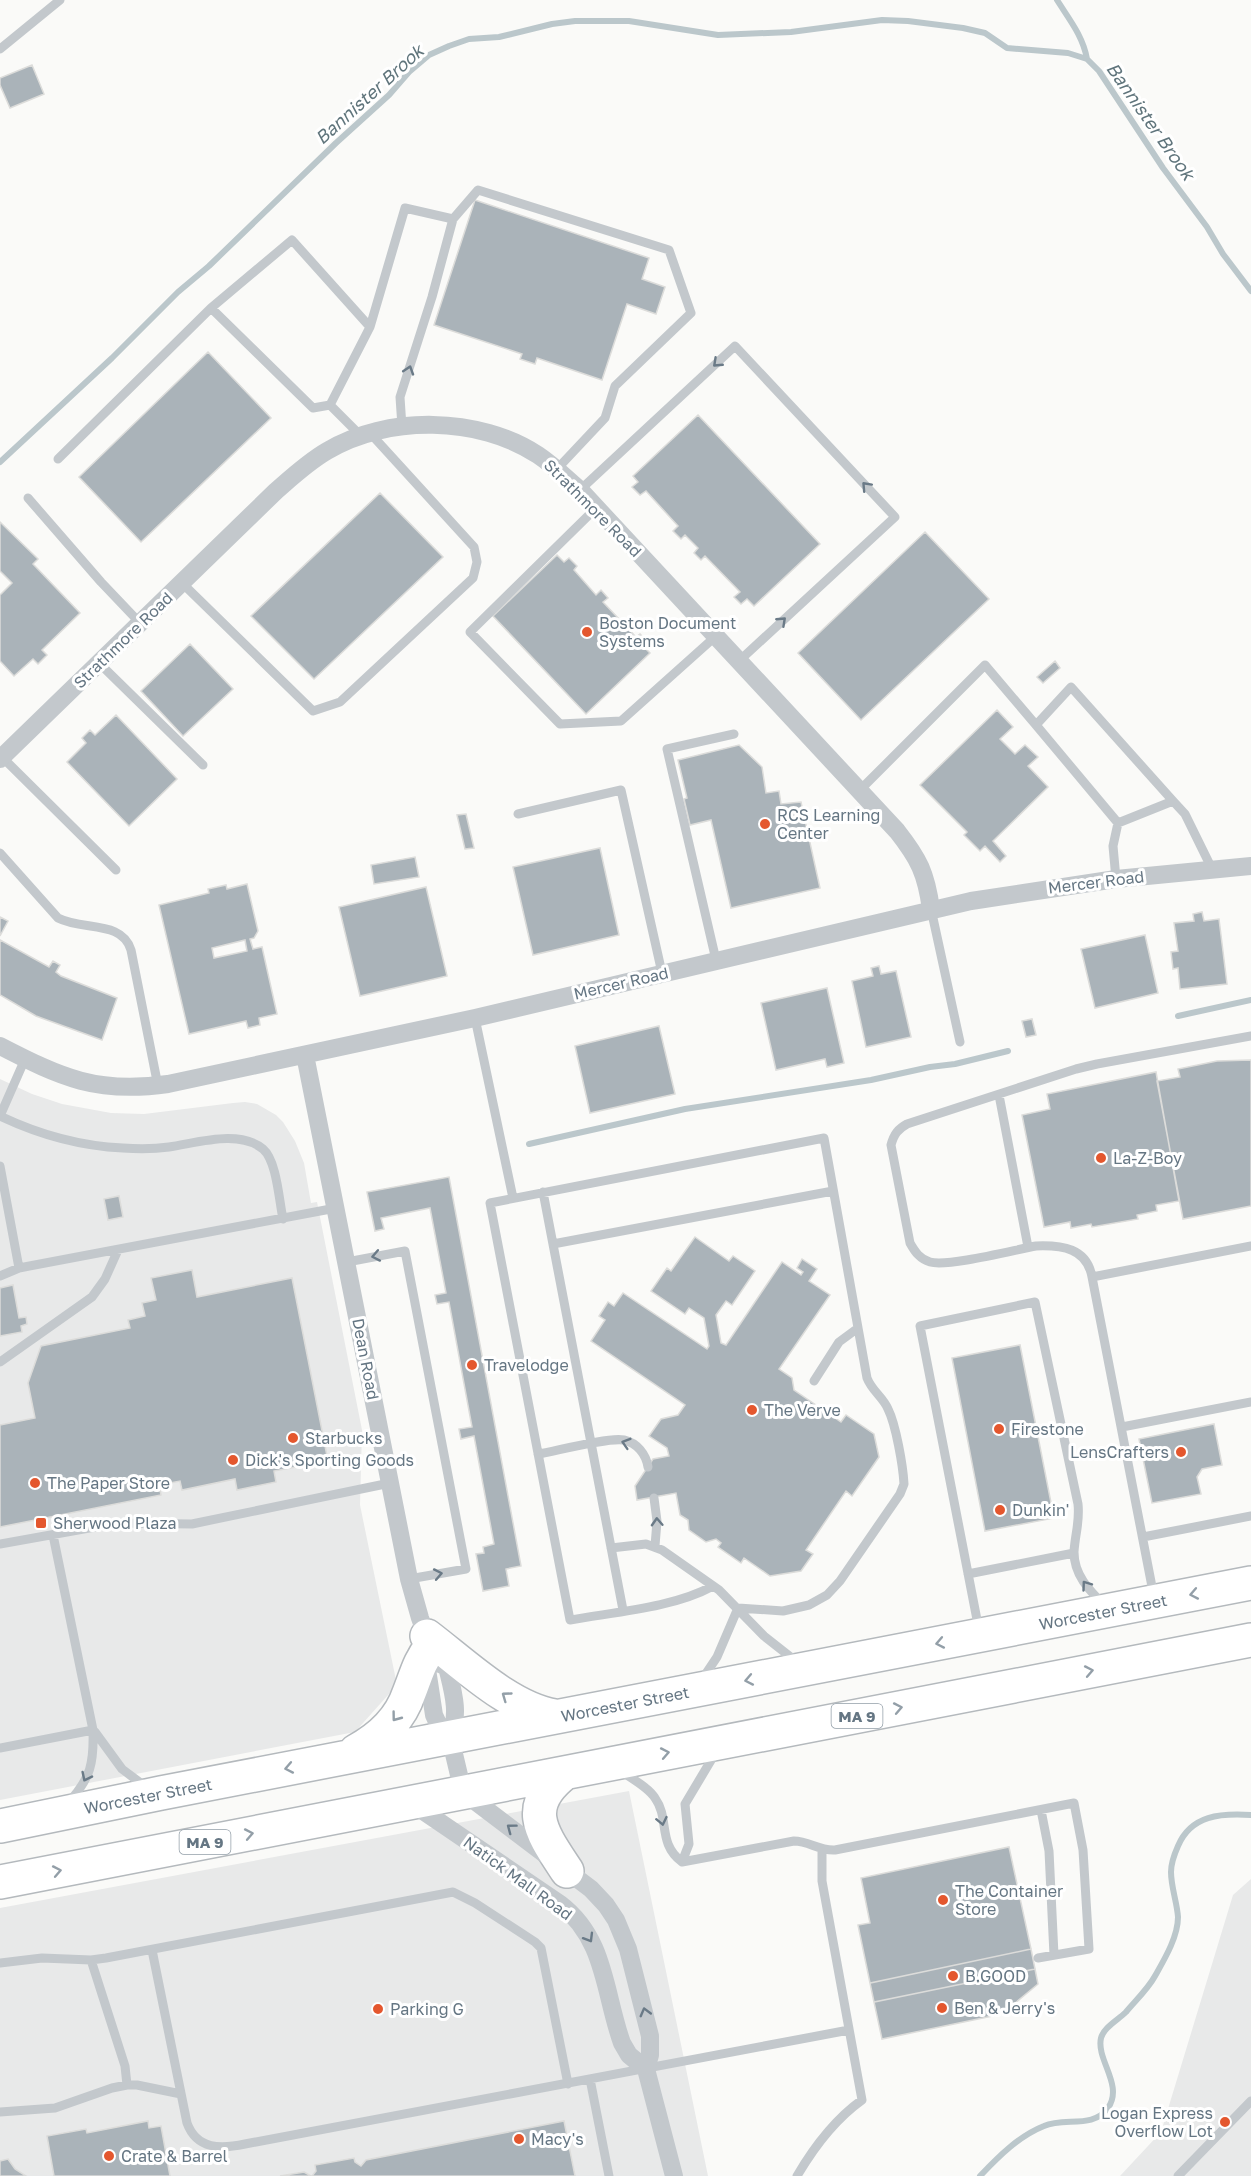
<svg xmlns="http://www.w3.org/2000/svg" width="1251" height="2176" font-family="'Golos Text',sans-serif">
<rect width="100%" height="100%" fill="#fafaf8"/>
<!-- built -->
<path fill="#e8e9e9" d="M0 1079 32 1094 62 1104 111 1113 144 1114 233 1103 245 1102 257 1104 276 1115 283 1122 295 1141 304 1163 311 1203 317 1202 362 1430 360 1505 397 1685 355 1732 0 1800Z
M629 1791 708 2176H0V1908Z
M1251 1879V2176H1120L1161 2132 1233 1895Z"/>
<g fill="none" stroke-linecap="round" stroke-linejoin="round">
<!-- stream -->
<path stroke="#bbc7cb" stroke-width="6" d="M1057 0C1069 19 1083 36 1087 59
M0 462 112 358 178 292 209 266 336 143 389 95 409 72 429 55 449 46 469 39 499 37 552 24 575 21H629L718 35 791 32 882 20 908 21 963 28 985 33 1007 48 1068 53 1087 59 1099 71 1163 168 1207 227 1223 254 1251 291
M1178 1016 1251 1000
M529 1144 685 1109 871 1080 930 1067 955 1064 1008 1051
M980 2176C999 2156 1019 2136 1044 2126 1065 2117 1093 2129 1108 2108 1124 2085 1096 2060 1101 2038 1104 2027 1118 2020 1126 2012 1135 2001 1148 1989 1155 1976 1164 1960 1178 1937 1178 1917 1177 1902 1171 1887 1171 1872 1171 1863 1174 1855 1178 1846 1191 1815 1221 1813 1251 1815"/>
</g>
<!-- building -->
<path fill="#aab3b9" stroke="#dcdcda" stroke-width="1.5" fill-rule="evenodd" d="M32 65 44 94 10 108 0 85V78Z
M475 200 649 258 642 279 665 287 656 314 627 304 602 380 537 358 535 364 520 359 522 354 434 325Z
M208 352 271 418 141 542 79 477Z
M698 415 820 544 754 606 747 599 741 604 734 597 740 592 705 556 701 560 694 553 698 548 685 535 681 539 673 531 678 526 646 491 640 495 632 487 638 482 633 476Z
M380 493 443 557 314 679 251 616Z
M0 522 38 559 33 564 80 613 42 650 47 655 38 664 33 659 14 676 0 661V595L12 583 0 571Z
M925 532 989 599 861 720 798 653Z
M557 555 564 562 569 558 577 566 574 570 596 595 601 590 608 598 603 602 636 637 640 634 648 642 643 646 650 653 586 714 493 616Z
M190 644 233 689 183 736 141 691Z
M1055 661 1060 668 1043 683 1037 677Z
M997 710 1013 727 1000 739 1015 754 1025 745 1038 757 1028 766 1048 787 993 841 1006 856 1000 862 985 846 980 851 964 835 967 832 920 785Z
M116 715 177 779 129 826 67 762 86 743 82 738 90 730 95 735Z
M739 745 762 767 766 793 779 791 781 804 801 802 820 888 731 908 711 820 690 825 684 799 687 798 678 760Z
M466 814 474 848 465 849 457 815Z
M600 848 619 935 533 955 513 867Z
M415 857 419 877 374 884 371 865Z
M247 884 258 931 254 938 250 939 253 949 262 947 277 1014 259 1018 260 1025 248 1028 246 1021 189 1034 159 905 209 893 208 889 226 885 227 889ZM245 940 247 951 214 958 212 948Z
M426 887 447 976 360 996 339 907Z
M1202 912 1204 921 1219 919 1227 984 1180 989 1178 968 1173 969 1171 952 1178 951 1174 923 1194 921 1193 914Z
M0 917 8 921 0 936Z
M1145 935 1158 993 1095 1008 1081 949Z
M0 940 49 967 53 961 60 965 56 972 61 976 117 998 102 1040 36 1016 0 995Z
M879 966 881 974 896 971 911 1037 866 1047 852 981 873 976 871 968Z
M827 988 844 1063 827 1067 825 1059 776 1070 761 1003Z
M1032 1019 1036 1035 1026 1037 1022 1021Z
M659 1026 675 1094 590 1113 575 1046Z
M1251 1060V1206L1183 1219 1157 1081 1180 1077 1178 1069 1217 1061Z
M1156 1072 1179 1201 1156 1205 1157 1211 1137 1215 1138 1219 1092 1227 1091 1224 1071 1228 1070 1222 1044 1227 1022 1115 1050 1109 1047 1094Z
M449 1177 521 1566 506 1569 509 1586 483 1591 476 1554 484 1553 483 1547 494 1544 474 1436 461 1439 459 1429 472 1427 449 1302 437 1304 435 1295 446 1293 430 1208 381 1218 384 1229 375 1231 367 1192Z
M119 1196 123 1217 108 1220 104 1199Z
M695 1237 729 1261 733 1256 755 1271 732 1305 726 1301 716 1315 721 1343 726 1345 782 1262 801 1275 803 1272 797 1268 802 1259 817 1269 809 1281 830 1295 779 1369 792 1378 794 1390 841 1422 846 1415 874 1434 879 1457 852 1496 846 1491 806 1550 813 1554 801 1571 770 1576 744 1558 741 1563 718 1547 721 1543 716 1539 706 1542 689 1530 688 1520 680 1515 676 1493 637 1500 635 1486 653 1459 669 1456 667 1448 649 1436 661 1419 678 1415 685 1405 591 1341 605 1320 599 1316 608 1302 614 1306 623 1293 707 1349 709 1346 704 1318 689 1308 685 1314 651 1291 667 1268 671 1271Z
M192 1270 197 1297 292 1278 328 1461 274 1471 276 1482 237 1490 235 1479 182 1490 180 1481 159 1485 161 1495 0 1527V1425L35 1418 28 1383 41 1346 130 1328 128 1320 145 1316 142 1303 156 1300 151 1278Z
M13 1285 19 1318 26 1317 27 1324 21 1326 22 1332 0 1336V1288Z
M1020 1345 1054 1518 985 1531 952 1358Z
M1214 1424 1222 1465 1202 1469 1197 1477 1201 1494 1152 1503 1139 1439Z
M1009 1847 1031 1949 870 1983 858 1925 870 1923 861 1878Z
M1031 1949 1035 1969 874 2002 870 1983Z
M1035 1969 1038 1984 1002 2014 882 2039 874 2002Z
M148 2121 149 2128 161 2126 170 2176H54L47 2136 86 2129 87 2133Z
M564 2121 575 2176H312L316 2171 315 2165 354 2158 355 2162 361 2166 366 2160Z
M8 2159 15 2169 26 2176H0V2161Z
M304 2172 311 2176H280Z"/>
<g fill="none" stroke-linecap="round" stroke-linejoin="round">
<defs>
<path id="highway" d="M427 1636C464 1664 510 1709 555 1716
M356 1751C380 1738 400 1720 409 1693 416 1676 419 1661 431 1647
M565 1773C521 1807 542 1833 567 1871
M0 1826 161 1793 1251 1583
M0 1882 1251 1640"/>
</defs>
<!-- highway casing -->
<use href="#highway" stroke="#b4b9bd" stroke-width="36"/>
<!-- lane -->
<path stroke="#c3c8cc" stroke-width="9" d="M0 49 60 0
M453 219 478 190 669 250 691 313 615 386 605 418 557 469
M370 327 405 208 453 219 432 297 400 397 402 427
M330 405 370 327 292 240 211 308 313 408 330 405 361 436
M58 459 211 308
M580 490 735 346 895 517 739 661
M28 498 101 582 140 623
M596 508 470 632 560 724 621 721 716 636
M182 583 313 711 340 702 473 578 477 562 474 547 370 433
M99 663 203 765
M2 757 116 870
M860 790 985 665 1036 725
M1173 801 1118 823 1036 725 1071 687 1173 801 1185 814 1212 869
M518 814 621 790 662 973
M0 853 58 918C83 931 122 920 131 950L158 1086
M1116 879 1113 846 1118 823
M931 909 960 1042
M716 960 667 749 734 734
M475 1018 513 1198
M999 1095 1028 1247
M0 1116C40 1135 80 1146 123 1148 139 1149 154 1149 169 1147 197 1143 239 1129 263 1149 277 1161 279 1201 283 1219
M0 1116 25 1059
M0 1166 19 1268
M543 1192 623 1610
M553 1244 833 1191
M347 1262 405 1251 466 1569 409 1579
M0 1276 19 1268 336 1208
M1092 1277 1251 1246
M0 1362 92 1297 105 1279 118 1250
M814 1381 839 1342 858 1328
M1122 1427 1251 1402
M538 1454C556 1451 608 1437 624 1440 637 1443 646 1454 648 1467
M654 1498 657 1521 655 1546
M53 1535 93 1730C94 1763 91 1778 68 1803
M1143 1537 1251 1516
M0 1544 117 1523 192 1524 390 1483
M611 1548 646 1544 662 1550 719 1590 764 1636 797 1662
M968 1574 1074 1553
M713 1586C673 1608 614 1612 570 1620L490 1203 824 1138 867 1378C872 1391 883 1397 888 1409 896 1425 903 1466 904 1484L900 1494 840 1581 827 1595 809 1605 783 1611 738 1608
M1154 1597 1092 1277C1087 1248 1062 1245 1036 1246 1014 1250 948 1267 930 1262 920 1259 915 1252 910 1243L891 1145C894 1134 898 1129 907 1124L1076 1069 1097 1064 1251 1036
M979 1630 920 1326 1035 1302 1078 1504C1080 1522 1075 1534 1074 1552 1074 1575 1089 1590 1104 1605
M703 1678 717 1657 738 1608
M95 1732 122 1769 146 1787
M0 1748 93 1730
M621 1771C632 1779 648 1787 655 1798 670 1819 657 1843 682 1862L794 1841C809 1841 819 1851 835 1850L1074 1803 1083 1850 1089 1949 1038 1958
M1041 1810 1049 1851 1054 1955
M682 1862 689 1844 685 1804 716 1752
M152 1950 187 2123C197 2150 221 2149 245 2144L849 2030
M91 1960 125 2066 127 2085
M0 1963 42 1958 91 1960 106 1958 453 1892 475 1903 535 1942 541 1948 568 2084
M590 2079 609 2176
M0 2112 55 2108 112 2088 127 2085H137L181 2094
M797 2176C814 2147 834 2120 862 2100L822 1881V1850
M1178 2176 1251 2101"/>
<!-- street -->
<path stroke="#c3c8cc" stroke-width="18" d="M0 759 276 491C292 477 308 462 327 451 387 415 479 416 538 455 553 465 566 478 580 490L897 831C919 859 926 873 931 909
M0 1046C62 1078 97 1094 168 1084L475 1018 971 901 1116 879 1251 866
M305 1055 409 1579 420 1618 436 1662 447 1667C453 1692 460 1713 450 1737
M434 1663 427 1669 434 1715 439 1726 450 1737 463 1792 591 1889 606 1905 616 1920 628 1949 650 2036V2055L646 2069 674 2176
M410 1802 560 1904C606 1939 604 1993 622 2043L629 2055 646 2069"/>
<!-- highway -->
<use href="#highway" stroke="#fff" stroke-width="33"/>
</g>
<!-- one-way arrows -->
<defs><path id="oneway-chevron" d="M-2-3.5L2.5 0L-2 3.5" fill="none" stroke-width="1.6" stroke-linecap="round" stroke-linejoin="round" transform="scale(1.5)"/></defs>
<g stroke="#6a7a87">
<use href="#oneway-chevron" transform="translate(717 363) rotate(137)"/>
<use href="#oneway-chevron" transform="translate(409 370) rotate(-72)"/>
<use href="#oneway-chevron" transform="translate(866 486) rotate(-133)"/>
<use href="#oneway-chevron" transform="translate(782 621) rotate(-43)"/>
<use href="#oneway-chevron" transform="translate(376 1256) rotate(169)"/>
<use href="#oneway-chevron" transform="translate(626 1443) rotate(-163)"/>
<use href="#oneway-chevron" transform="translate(657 1522) rotate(-93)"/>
<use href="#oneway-chevron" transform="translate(438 1574) rotate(-11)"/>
<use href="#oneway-chevron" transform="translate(1086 1585) rotate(-126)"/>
<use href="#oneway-chevron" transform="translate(86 1777) rotate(116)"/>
<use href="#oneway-chevron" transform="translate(662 1821) rotate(78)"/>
<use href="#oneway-chevron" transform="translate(511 1828) rotate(-143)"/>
<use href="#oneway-chevron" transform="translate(589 1938) rotate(59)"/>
<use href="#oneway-chevron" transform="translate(645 2012) rotate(-105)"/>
</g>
<g stroke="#939fa8">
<use href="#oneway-chevron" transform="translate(1194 1594) rotate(169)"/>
<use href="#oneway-chevron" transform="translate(940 1643) rotate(169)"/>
<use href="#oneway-chevron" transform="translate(1089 1671) rotate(-11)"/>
<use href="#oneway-chevron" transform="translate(749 1680) rotate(169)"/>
<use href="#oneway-chevron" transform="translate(506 1696) rotate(-144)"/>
<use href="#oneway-chevron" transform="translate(898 1708) rotate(-11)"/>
<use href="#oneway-chevron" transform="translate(396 1717) rotate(127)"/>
<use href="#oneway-chevron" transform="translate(665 1753) rotate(-11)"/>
<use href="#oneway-chevron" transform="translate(289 1768) rotate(169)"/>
<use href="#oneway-chevron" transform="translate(249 1834) rotate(-11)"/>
<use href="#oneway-chevron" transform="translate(57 1871) rotate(-11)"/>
</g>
<!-- markers -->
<g fill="#e4572e" stroke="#fff" stroke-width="2">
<circle cx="587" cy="632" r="6"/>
<circle cx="765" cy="824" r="6"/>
<circle cx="1101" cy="1158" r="6"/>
<circle cx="472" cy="1365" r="6"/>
<circle cx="752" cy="1410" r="6"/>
<circle cx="999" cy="1429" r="6"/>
<circle cx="293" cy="1438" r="6"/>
<circle cx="1181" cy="1452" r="6"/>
<circle cx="233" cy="1460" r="6"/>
<circle cx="35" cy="1483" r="6"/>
<circle cx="1000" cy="1510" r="6"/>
<rect x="35" y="1517" width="12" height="12" rx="3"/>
<circle cx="943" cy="1900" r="6"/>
<circle cx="953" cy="1976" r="6"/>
<circle cx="942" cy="2008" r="6"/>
<circle cx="378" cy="2009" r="6"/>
<circle cx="1225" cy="2122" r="6"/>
<circle cx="519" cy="2139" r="6"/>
<circle cx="109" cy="2156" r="6"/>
</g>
<g text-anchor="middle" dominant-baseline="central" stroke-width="6" stroke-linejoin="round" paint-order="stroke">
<!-- shield labels -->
<g fill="#fff" stroke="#939fa8" stroke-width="1.5">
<rect x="831.5" y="1704" width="51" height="24" rx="4.5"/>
<rect x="179.5" y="1830" width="51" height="24" rx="4.5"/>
</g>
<g font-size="15" font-weight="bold" fill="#657683">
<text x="857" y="1716">MA 9</text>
<text x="205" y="1842">MA 9</text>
</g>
<!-- street labels -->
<g font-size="16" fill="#657683" stroke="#fff">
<text transform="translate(593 508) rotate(45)">Strathmore Road</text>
<text transform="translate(123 640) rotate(-44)">Strathmore Road</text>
<text transform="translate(1096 882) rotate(-7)">Mercer Road</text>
<text transform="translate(621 983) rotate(-13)">Mercer Road</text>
<text transform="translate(366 1359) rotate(79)">Dean Road</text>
<text transform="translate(1103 1612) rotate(-11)">Worcester Street</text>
<text transform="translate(625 1704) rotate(-11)">Worcester Street</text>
<text transform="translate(148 1796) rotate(-11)">Worcester Street</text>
<text transform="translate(518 1878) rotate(36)">Natick Mall Road</text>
</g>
<!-- poi labels -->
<g font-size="16" fill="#657683" stroke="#fff" text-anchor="start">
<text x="599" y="623">Boston Document<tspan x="599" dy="18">Systems</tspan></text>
<text x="777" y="815">RCS Learning<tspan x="777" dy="18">Center</tspan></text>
<text x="1113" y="1158">La-Z-Boy</text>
<text x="484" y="1365">Travelodge</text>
<text x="764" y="1410">The Verve</text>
<text x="1011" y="1429">Firestone</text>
<text x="305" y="1438">Starbucks</text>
<text x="1169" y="1452" text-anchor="end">LensCrafters</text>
<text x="245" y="1460">Dick's Sporting Goods</text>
<text x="47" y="1483">The Paper Store</text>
<text x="1012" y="1510">Dunkin'</text>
<text x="53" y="1523">Sherwood Plaza</text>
<text x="955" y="1891">The Container<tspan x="955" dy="18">Store</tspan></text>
<text x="965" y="1976">B.GOOD</text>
<text x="954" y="2008">Ben &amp; Jerry's</text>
<text x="390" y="2009">Parking G</text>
<text x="1213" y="2113" text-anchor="end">Logan Express<tspan x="1213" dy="18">Overflow Lot</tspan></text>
<text x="531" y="2139">Macy's</text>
<text x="121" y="2156">Crate &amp; Barrel</text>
</g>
<!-- water labels -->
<g font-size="18" font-style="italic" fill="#60757c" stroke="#fff">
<text transform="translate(369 94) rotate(-42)">Bannister Brook</text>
<text transform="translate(1151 121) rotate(55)">Bannister Brook</text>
</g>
</g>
</svg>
